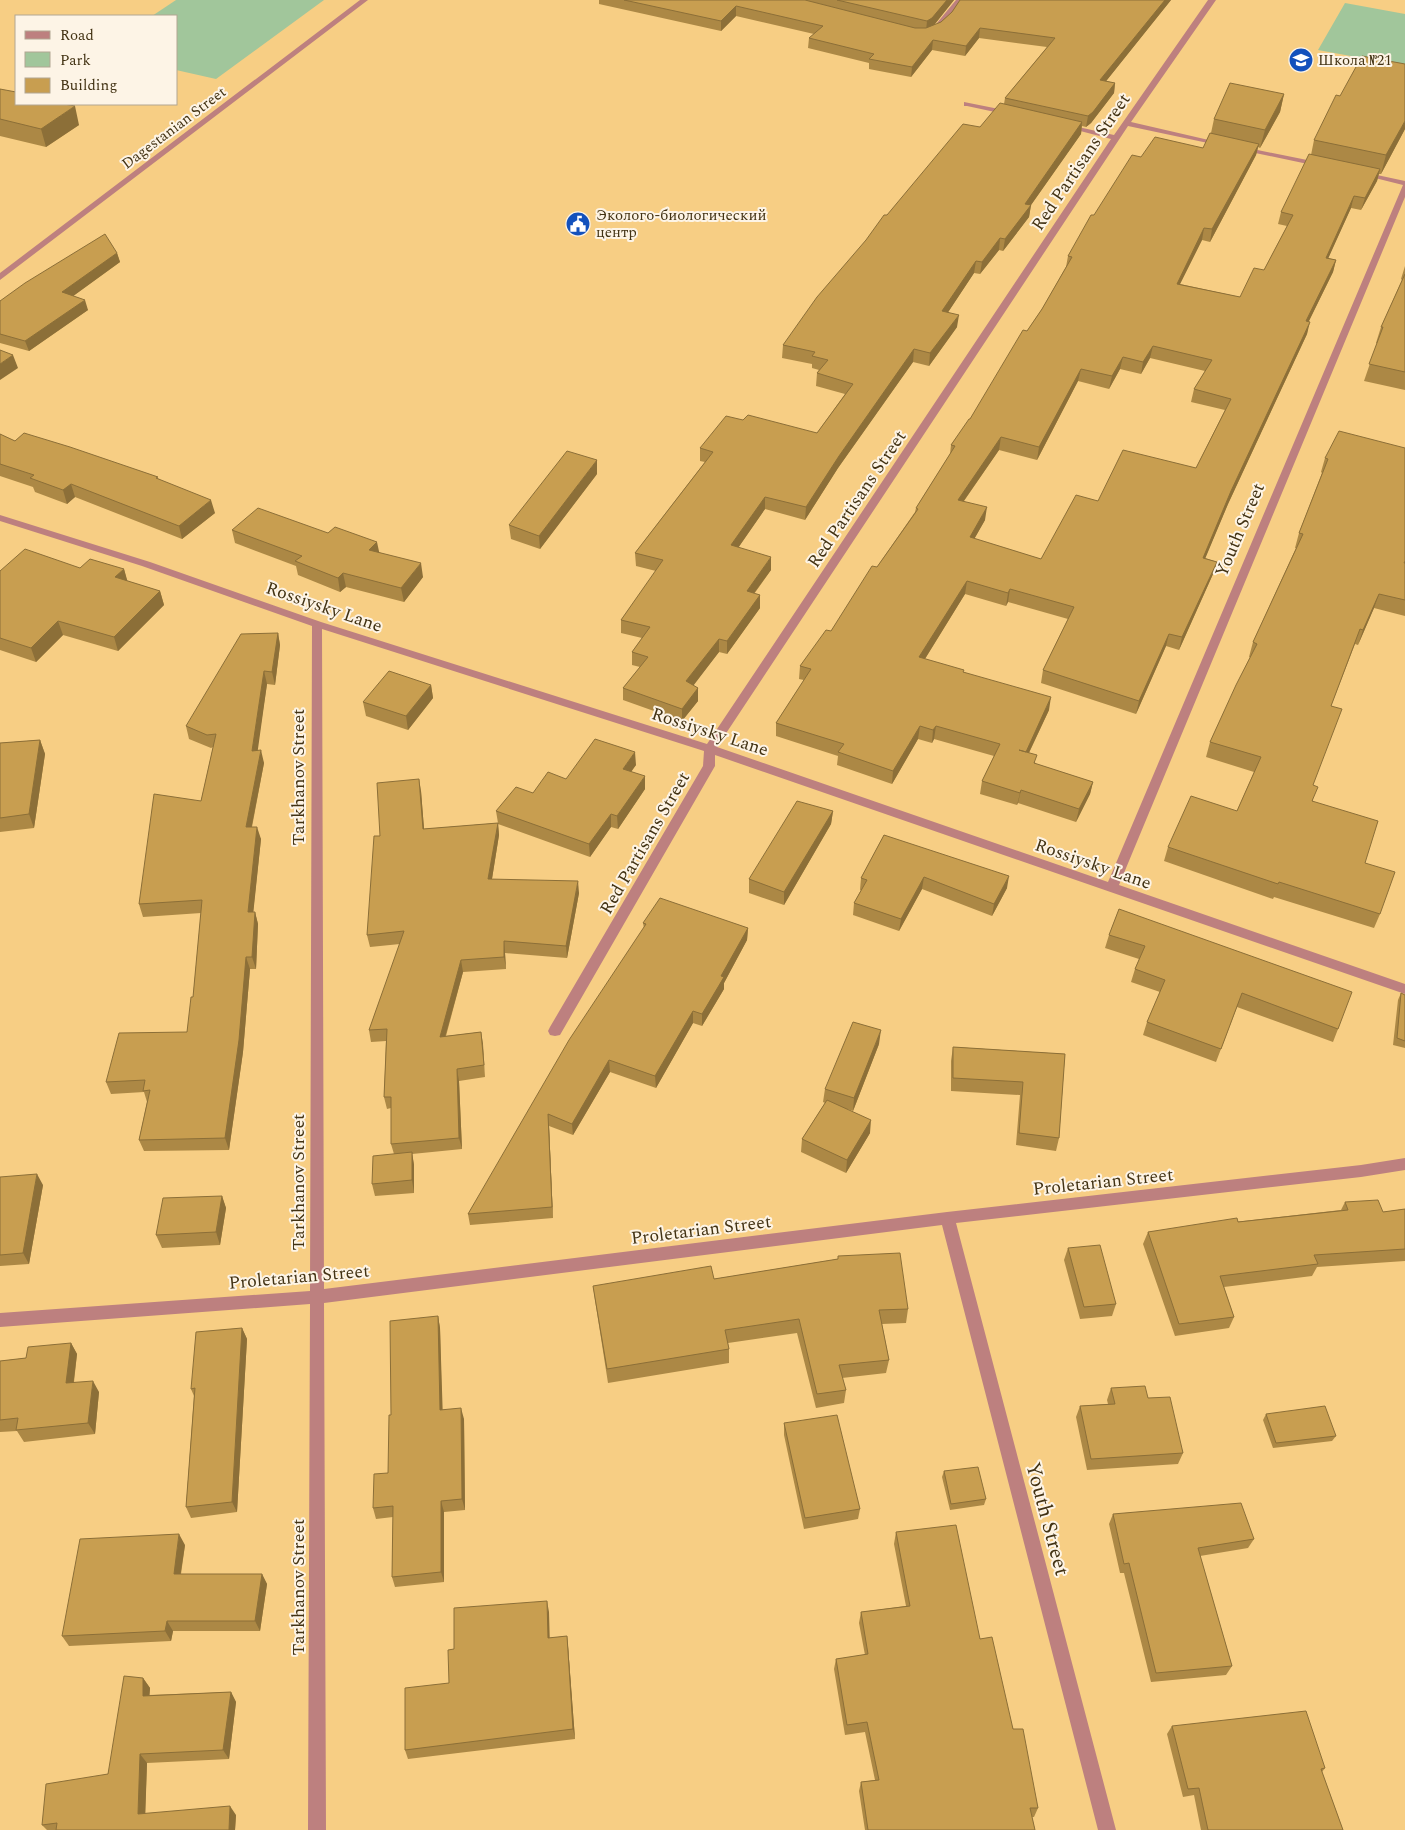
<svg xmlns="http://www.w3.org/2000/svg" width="1405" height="1830" font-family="Spectral,serif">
<rect width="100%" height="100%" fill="#f7ce84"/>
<!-- green -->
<path fill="#a1c69b" d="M176 0H324L216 79 176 70V16H152Z
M1345 3 1405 14V66L1318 50Z"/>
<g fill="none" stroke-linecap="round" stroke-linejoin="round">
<!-- minor -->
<path fill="#bd807f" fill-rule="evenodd" d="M360 0H368L0 280V273Z
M956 0H964L943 27H937V23Z
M1208 0H1216L1131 122 1226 144 1222 146 1128 126 717 747 1108 882 1403 185 1359 174 1363 172 1405 181V197L1119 885 1405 984V994L715 755V766L560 1035 555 1036 550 1035 548 1031 550 1027 703 766 704 751 322 629 324 1289 947 1212 1361 1165 1405 1158V1170L1361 1177 956 1223 1116 1830H1098L942 1225 324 1303 326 1830H308L310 1304 0 1327V1313L310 1291 312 626 142 566 0 521V515L150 562 321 622 707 744 1111 139 1061 126 1065 124 1114 135Z
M964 102 1009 111 1013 113 1009 115 967 106H964Z
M1238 146 1322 163 1326 165 1322 167 1241 150H1238Z"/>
</g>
<!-- wall -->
<path fill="#ac8845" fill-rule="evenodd" d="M599 0H954L934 25 941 22 952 12 960 0H1171L1106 81 1115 83 1114 93 1091 123 1086 127 1082 126 1081 134 1031 205 1029 217 1003 251 999 250 980 274 974 273 948 312 957 327 929 366 913 362 838 468 805 520 765 509 738 548 771 570 754 594 760 595V608L727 654 719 652 693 685 698 688V701L682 721 623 700V688L640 667 632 665V652L642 638 621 633V620L656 571 636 566 635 553 705 462 700 461V448L743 420 817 433 845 394 816 386 817 373 819 370 812 368V364L782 358 783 345 887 215 1004 104 1005 98 1047 47 979 38 965 56 932 50 911 77 869 69V63L808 48 809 38 814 34 736 16 721 31 599 4Z
M0 89 79 125 46 147 0 136Z
M1284 94 1280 112 1260 148 1258 147 1256 155 1210 242 1202 240 1180 284 1240 297 1264 270 1287 226 1278 224 1281 212 1311 155 1314 140 1405 129 1381 174H1379L1377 181 1361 210 1351 208 1328 258 1336 260 1333 272 1309 321 1307 334 1228 504 1205 558 1217 562 1213 574 1179 650 1166 646 1136 714 1041 683 1043 670 1068 619 1008 602 1006 606 965 594 925 659 964 672 1049 710 1029 753 1036 764 1093 782 1090 794 1076 822 1018 803 1017 805 980 794 982 781 994 756 934 739 932 743 918 739 892 784 837 765 838 756 776 736V723L804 680 799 679 800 666 831 631 877 567 915 512 916 508 950 454 951 445 970 419 1027 331 1042 309 1066 267 1068 256 1094 215 1141 157 1203 148 1211 133 1214 119ZM1150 358 1205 371 1194 389 1191 402 1225 410 1196 468 1098 501 1041 559 974 539 985 520 964 501 999 450 1037 460 1078 381 1109 389 1120 369 1141 374Z
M117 253 120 262 73 296 88 310 29 351 0 343V301Z
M1405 266V390L1364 381 1377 343H1376L1381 327 1402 280 1401 279Z
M0 434 15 441 159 479 215 513 182 539 75 497 67 504 35 492 33 487 0 476Z
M1405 448V616L1374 608 1358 645 1355 644 1331 706 1313 785V802L1365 863 1380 914 1374 928 1274 897 1273 899 1164 861 1168 847 1237 811 1254 772 1206 757 1210 742 1250 657H1249L1253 642 1296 548H1295L1299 533 1322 473 1321 472 1325 458Z
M597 474 540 549 511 539 509 525Z
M232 530 379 552 423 577 404 602 346 587 340 592 298 575 296 566 235 543Z
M80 568 124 569 127 581 160 591 164 605 118 651 63 635 36 662 0 650V571Z
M278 633 280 645 275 685 267 684 257 750 264 763 252 827 261 839 253 912H255L258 924 256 969H250L243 1052 229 1150 144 1151 139 1140 147 1102 144 1092 111 1094 106 1082 187 1032 193 997 201 913 143 917 139 904 201 801 213 747 211 748 189 739 186 726Z
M431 685 433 698 408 730 366 716 363 702Z
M40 740 45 754 34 828 0 832V743Z
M636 765 631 771 645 789 618 829 611 827 590 857 498 824 499 835 492 879 579 893 567 958 505 953 506 969 463 972 446 1036 481 1032 485 1077 459 1081 462 1149 412 1154 414 1165V1193L375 1196 372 1184 394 1154 391 1144V1108L387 1109 384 1097 386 1041 371 1042 369 1030 400 944 370 947 367 935 380 836 421 791 424 829 498 823 496 811 566 779Z
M833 811 831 824 784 905 749 893V879Z
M884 835 1007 888 992 916 922 889 899 931 853 915 854 903 861 890H860L861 878Z
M1119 909 1338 1029 1333 1042 1237 1007 1216 1062 1143 1035 1147 1022 1160 992 1131 982 1135 969 1139 959 1105 948 1109 935Z
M643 923 748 928 747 940 724 983V989L702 1026 693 1023 656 1088 610 1072 573 1135 549 1126 553 1218 470 1225 468 1214 644 928Z
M1401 993 1405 995V1048L1393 1045 1398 1000Z
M879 1044 853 1111 847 1109 870 1133 846 1173 801 1152 802 1139 825 1103 823 1102 825 1089Z
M953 1047 1065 1054 1059 1138 1056 1151 1016 1145 1020 1095 951 1091V1061Z
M0 1177 43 1185 29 1264 0 1266Z
M222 1196 226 1208 220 1245 162 1248 156 1235Z
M1345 1202 1383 1212 1405 1209V1261L1317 1267 1312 1276 1224 1287 1234 1317 1229 1328 1175 1336 1143 1244 1148 1232 1341 1210Z
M1068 1248 1116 1304 1112 1316 1080 1319 1064 1260Z
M838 1256 908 1309 906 1323 882 1324 889 1360 886 1373 842 1378 846 1390 844 1403 816 1408 797 1333 728 1343 729 1349V1363L608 1383 595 1300 593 1286 714 1279 838 1259Z
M438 1316 440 1328 442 1410 464 1419 465 1510 444 1512V1582L395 1587 392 1577 393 1517 376 1519 373 1508 388 1473 391 1415Z
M242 1328 247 1339 237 1512 191 1518 186 1507 194 1396 191 1389Z
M71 1343 77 1354 74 1382 99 1392 95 1434 24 1442 17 1431 0 1432V1361L26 1358Z
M1111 1388 1148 1398 1183 1453 1178 1464 1087 1470 1076 1417 1080 1406 1108 1404 1107 1400Z
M1266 1414 1336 1436 1332 1441 1273 1448 1263 1420Z
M784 1423 860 1509 858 1519 804 1529 784 1435Z
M944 1471 986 1499 984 1505 950 1510 942 1477Z
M1113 1514 1254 1539 1248 1548 1200 1556 1232 1666 1226 1675 1151 1682 1124 1573H1120L1109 1524Z
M896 1532 980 1639 1013 1729 1038 1808 1034 1817H1032L1035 1830H865L859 1791 861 1782 875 1780 865 1732 845 1735 834 1669 836 1659 865 1655 859 1623 861 1612 906 1606 894 1544Z
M185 1545 181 1574H262L267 1584 260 1631H173L171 1641 69 1646 62 1636Z
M549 1612V1638L567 1636 568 1646 575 1739 408 1759 405 1750 449 1683 454 1649Z
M143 1678 150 1688 149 1695 231 1692 236 1702 229 1759 147 1763 145 1814 236 1815 235 1830H47L42 1825 108 1774Z
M1172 1726 1325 1768 1322 1772 1343 1830H1201L1194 1795 1183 1797 1167 1734Z"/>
<!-- shaded-wall -->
<path fill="#8c6f38" d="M947 0H954L931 29 926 31 927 21Z
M1165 0H1171L1099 90 1100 80Z
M736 6V16L721 31V21Z
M980 28 979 38 965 56 966 46Z
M933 40 932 50 911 77 912 67Z
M1115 83 1114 93 1091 123 1086 127 1088 116Z
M1284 94 1280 112 1260 148 1265 130Z
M75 106 79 125 46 147 41 129Z
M1405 121V129L1381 174 1386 155Z
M1082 122 1081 134 1031 205 1029 217 1003 251 1005 239 1025 204Z
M1259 144 1256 155 1210 242 1212 229Z
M1380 169 1377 181 1361 210 1365 198Z
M1354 196 1351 208 1323 270 1326 258Z
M1204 228 1202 240 1174 296 1177 284Z
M1000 238 999 250 980 274 982 262Z
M117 253 120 262 65 302 62 292Z
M1336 260 1333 272 1303 333 1306 321Z
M976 261 974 273 941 323 942 311Z
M85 300 88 310 29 351 25 341Z
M959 315 957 327 929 366 930 353Z
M1310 322 1307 334 1228 504 1200 571 1203 558 1231 491Z
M1153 346 1150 358 1141 374 1143 362Z
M914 349 913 362 838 468 805 520 806 507 839 456Z
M13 355 18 368 0 380V364Z
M1123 357 1120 369 1109 389 1112 376Z
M1081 369 1078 381 1037 460 1039 447Z
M1001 437 999 450 956 512 958 500Z
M597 460V474L540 549 539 536Z
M71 484 75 497 67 504 63 490Z
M765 497V509L731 558V545Z
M211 500 215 513 182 539 179 526Z
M987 507 985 520 968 550 970 537Z
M377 542 380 556 369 550Z
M771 557V570L746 604 747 591Z
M1217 562 1213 574 1179 650 1182 637Z
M421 563 423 577 404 602 401 588Z
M124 569 128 583 115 577Z
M343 573 346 587 340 592 338 578Z
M967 581 965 594 918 670 919 657Z
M1010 589 1008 602 1006 606 1008 593Z
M160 591 164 605 118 651 114 637Z
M1379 594 1374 608 1358 645 1363 630Z
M760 595V608L727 654V641Z
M58 621 63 635 36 662 31 648Z
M278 633 280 645 275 685 272 672Z
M1169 634 1166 646 1136 714 1139 701Z
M719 639V652L687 694 686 681Z
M264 671 267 684 256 763 252 751Z
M431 685 433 698 408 730 406 716Z
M698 688V701L682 721V709Z
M1051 697 1049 710 1023 765 1026 752Z
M920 726 918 739 892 784 893 771Z
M936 726 934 739 932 743 933 730Z
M40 740 45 754 34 828 29 814Z
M261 750 264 763 249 840 246 827Z
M635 752 636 765 624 782 623 769Z
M645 776V789L618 829 617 816Z
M419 779 421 791 425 841 423 829Z
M1093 782 1090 794 1076 822 1079 809Z
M1021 790 1018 803 1017 805 1020 793Z
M833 811 831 824 784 905V892Z
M611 814V827L590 857 589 844Z
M498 823 499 835 490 891 488 879Z
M257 827 261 839 252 925 248 912Z
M1009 876 1007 888 992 916 994 904Z
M924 877 922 889 899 931 901 919Z
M578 881 579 893 567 958 566 946Z
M255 912 258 924 256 969 252 957Z
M748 928 747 940 724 983V989L702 1026V1014L721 976Z
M504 941 505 953 506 969 504 957Z
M246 957 250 969 243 1052 229 1150 225 1138Z
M461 960 463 972 442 1048 440 1037Z
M693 1011V1023L656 1088 655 1076Z
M881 1030 879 1044 853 1111 854 1098Z
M481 1032 483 1044 485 1077 484 1065Z
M609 1060 610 1072 573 1135 572 1124Z
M457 1069 459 1081 462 1149 459 1138Z
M548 1114 549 1126 553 1218 552 1207Z
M871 1120 870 1133 846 1173 847 1160Z
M412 1152 414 1165V1193L412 1180Z
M37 1174 43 1185 29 1264 23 1253Z
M222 1196 226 1208 220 1245 216 1232Z
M438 1316 440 1328 443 1421 440 1410Z
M242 1328 247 1339 237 1512 232 1502Z
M71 1343 77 1354 72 1395 66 1383Z
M93 1381 99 1392 95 1434 88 1423Z
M461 1408 464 1419 465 1510 462 1499Z
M441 1501 444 1512V1582L441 1572Z
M179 1534 185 1545 179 1584 174 1574Z
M262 1574 267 1584 260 1631 255 1621Z
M547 1601 549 1612 550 1648 548 1638Z
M167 1621 173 1631 171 1641 165 1631Z
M567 1636 568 1646 575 1739 573 1729Z
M143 1678 150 1688 149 1705 143 1696Z
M231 1692 236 1702 229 1759 223 1750Z
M140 1754 147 1763 145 1823 138 1814Z
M230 1806 236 1815 235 1830H229Z"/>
<!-- building -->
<path fill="#c89e50" stroke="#8c6f38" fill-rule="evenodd" d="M624 0H805L915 28H926L941 22 952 12 960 0H1165L1100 80 1115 83 1093 112 1088 116 1005 98 1055 38 980 28 966 46 933 40 912 67 869 59 874 54 809 38 823 26 736 6 721 21Z
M837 0H947L932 18 927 21Z
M1362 56 1405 64V121L1386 155 1314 140 1336 95 1340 96Z
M1230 83 1284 94 1265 130 1214 119Z
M0 89 16 92V104H64L75 106 41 129 0 119Z
M1000 103 1082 122 1025 204 1031 205 1005 239 1000 238 982 262 976 261 942 311 959 315 930 353 914 349 839 456 806 507 765 497 731 545 771 557 747 591 760 595 727 641 719 639 686 681 698 688 682 709 623 688 648 657 632 652 650 627 621 620 663 560 635 553 713 452 700 448 726 416 743 420 748 415 817 433 853 384 817 373 828 360 812 356 815 352 783 345 817 297 866 240 884 215H887L963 124 980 127Z
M1210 133 1259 144 1212 229 1204 228 1177 284 1240 297 1254 268 1264 270 1293 215 1281 212 1309 154 1380 169 1365 198 1354 196 1326 258 1336 260 1306 321 1310 322 1231 491 1203 558 1217 562 1182 637 1169 634 1139 701 1043 670 1074 607 1010 589 1008 593 967 581 919 657 964 670 963 672 1051 697 1026 752 1019 750 1037 755 1034 763 1093 782 1079 809 1021 790 1020 793 982 781 1000 744 936 726 933 730 920 726 893 771 838 752 844 744 776 723 811 669 800 666 826 630 831 631 872 566 877 567 918 509 916 508 955 446 951 445 969 419H970L1023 330 1027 331 1042 309 1072 257 1068 256 1091 215H1094L1132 155 1141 157 1155 137 1203 148ZM1153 346 1212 360 1194 389 1231 399 1196 468 1123 450 1098 501 1076 495 1041 559 970 537 987 507 958 500 1001 437 1039 447 1081 369 1112 376 1123 357 1143 362Z
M105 234 117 253 62 292 85 300 25 341 0 334V301L25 283Z
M1405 274V372L1369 364 1383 327H1381Z
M0 350 13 355 0 364Z
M1339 431 1405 448V561L1404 563H1405V600L1379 594 1363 630 1360 629 1331 706 1342 709 1313 785 1318 787 1312 801 1378 821 1365 863 1395 872 1380 914 1279 882 1278 884 1168 847 1191 796 1237 811 1261 757 1210 742 1236 685 1257 644 1253 642 1303 534 1299 533 1328 459 1325 458Z
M24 433 70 447 158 477 156 478 211 500 179 526 71 484 63 490 30 478 34 475 0 464V434L15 441Z
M567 451 597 460 539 536 509 525Z
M258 508 328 533 335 527 377 542 369 550 421 563 401 588 343 573 338 578 295 561 302 556 232 530Z
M25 549 80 568 90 559 124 569 115 577 160 591 114 637 58 621 31 648 0 638V571Z
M278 633 272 672 264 671 252 751 261 750 246 827H257L248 912H255L252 957H246L239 1040 225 1138 139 1140 150 1090 143 1091 145 1080 106 1082 119 1033 187 1032 191 997H193L202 900 139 904 154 794 201 801 216 734 207 735 186 726 241 634Z
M389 671 431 685 406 716 363 702Z
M595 739 635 752 623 769 645 776 617 816 611 814 589 844 496 811 516 787 533 793 548 772 566 779Z
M40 740 29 814 0 818V743Z
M419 779 423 829 498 823 488 879 578 881 566 946 504 941V957L461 960 440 1037 481 1032 484 1065 457 1069 459 1138 391 1144V1097H384L387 1029 369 1030 404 931 367 935 374 836H380L377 783Z
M797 801 833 811 784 892 749 879Z
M884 835 1009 876 994 904 924 877 901 919 854 903 867 880 861 878Z
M660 898 748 928 721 976 724 977 702 1014 693 1011 655 1076 609 1060 572 1124 548 1114 552 1207 468 1214 569 1040 646 924 643 923Z
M1119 909 1352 992 1338 1029 1242 993 1221 1049 1147 1022 1165 980 1135 969 1145 946 1109 935Z
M1401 993 1405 995V1041L1397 1038Z
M853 1022 881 1030 854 1098 825 1089Z
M953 1047 1065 1054 1059 1138 1019 1133 1023 1082 953 1078Z
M827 1100 871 1120 847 1160 802 1139Z
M412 1152V1180L372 1184 373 1156Z
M37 1174 23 1253 0 1255V1177Z
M222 1196 216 1232 156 1235 163 1198Z
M1378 1200 1383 1212 1405 1209V1249L1314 1255 1318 1264 1220 1276 1234 1317 1179 1324 1148 1232 1237 1218 1238 1222 1348 1210 1345 1202Z
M1100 1245 1116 1304 1084 1307 1068 1248Z
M900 1253 908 1309 879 1310 889 1360 839 1365 846 1390 817 1394 799 1319 725 1330 729 1349 607 1369 593 1286 711 1266 714 1279 838 1259V1256Z
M438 1316 440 1410 461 1408 462 1499 441 1501V1572L392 1577 393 1506 373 1508 374 1474 388 1473 389 1415H391L390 1321Z
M242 1328 232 1502 186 1507 195 1388 191 1389 196 1332Z
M71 1343 66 1383 93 1381 88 1423 16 1430 18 1418 0 1420V1361L26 1358 28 1347Z
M1145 1386 1148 1398 1170 1397 1183 1453 1091 1459 1080 1406 1115 1404 1111 1388Z
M1325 1406 1336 1436 1276 1443 1266 1414Z
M837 1415 860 1509 805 1518 784 1423Z
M978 1467 986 1499 951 1504 944 1471Z
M1241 1503 1254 1539 1198 1548 1232 1666 1156 1673 1129 1563 1124 1564 1113 1514Z
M956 1525 980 1639 992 1637 1013 1729H1023L1038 1808H1030L1035 1830H868L861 1782 879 1780 867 1722 847 1725 836 1659 868 1654 861 1612 910 1606 896 1532Z
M179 1534 174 1574H262L255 1621H167L165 1631 62 1636 80 1539Z
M547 1601 548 1638 567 1636 573 1729 405 1750V1688L449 1683 448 1650 454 1649V1608Z
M124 1676 143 1678V1696L231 1692 223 1750 140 1754 138 1814 230 1806 229 1830H56L57 1823 42 1825 46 1784 108 1774Z
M1306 1711 1325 1768 1321 1769 1343 1830H1208L1199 1788 1188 1789 1172 1726Z"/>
<!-- icons -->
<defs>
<symbol id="school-disc" viewBox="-11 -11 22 22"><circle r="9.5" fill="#1351bc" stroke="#fdf4e6"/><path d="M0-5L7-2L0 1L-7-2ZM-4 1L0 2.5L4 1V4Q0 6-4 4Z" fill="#fff"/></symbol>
<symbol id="civic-disc" viewBox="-11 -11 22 22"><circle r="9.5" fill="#1351bc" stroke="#fdf4e6"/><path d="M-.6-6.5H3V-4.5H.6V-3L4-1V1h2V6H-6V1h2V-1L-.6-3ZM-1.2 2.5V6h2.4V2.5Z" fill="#fff"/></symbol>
</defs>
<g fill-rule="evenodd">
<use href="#school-disc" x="1287" y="46" width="28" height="28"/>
<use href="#civic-disc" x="564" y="210" width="28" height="28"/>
</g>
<g text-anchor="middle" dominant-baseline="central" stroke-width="4" stroke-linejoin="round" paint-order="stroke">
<!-- far-poi labels -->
<g font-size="15" fill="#423213" stroke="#fdf4e6" text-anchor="start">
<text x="1318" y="60">Школа №21</text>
<text x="596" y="215">Эколого-биологический<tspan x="596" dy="17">центр</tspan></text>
</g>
<!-- far-street labels -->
<g font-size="15" fill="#423213" stroke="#fdf4e6">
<text transform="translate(174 128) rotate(-37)">Dagestanian Street</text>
</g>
<!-- street labels -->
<g font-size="18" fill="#423213" stroke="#fdf4e6">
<text transform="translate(1081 162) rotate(-56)">Red Partisans Street</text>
<text transform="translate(857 499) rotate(-56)">Red Partisans Street</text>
<text transform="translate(1240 530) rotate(-67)">Youth Street</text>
<text transform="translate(324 607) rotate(19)">Rossiysky Lane</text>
<text transform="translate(710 732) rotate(18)">Rossiysky Lane</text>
<text transform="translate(298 777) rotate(-90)">Tarkhanov Street</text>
<text transform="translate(645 843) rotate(-60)">Red Partisans Street</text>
<text transform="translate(1093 864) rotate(19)">Rossiysky Lane</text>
<text transform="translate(298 1182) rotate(-90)">Tarkhanov Street</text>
<text transform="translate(1103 1182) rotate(-6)">Proletarian Street</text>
<text transform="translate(701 1230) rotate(-7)">Proletarian Street</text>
<text transform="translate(299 1277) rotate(-5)">Proletarian Street</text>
<text transform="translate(298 1587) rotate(-90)">Tarkhanov Street</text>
</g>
<!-- near-street labels -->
<g font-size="21" fill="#423213" stroke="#fdf4e6">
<text transform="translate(1047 1519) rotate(75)">Youth Street</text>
</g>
</g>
<!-- legend -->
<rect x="15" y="15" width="162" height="90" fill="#fdf4e6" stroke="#b2a692"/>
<rect x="25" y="31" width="25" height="8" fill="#bd807f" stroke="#b2a692"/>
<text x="60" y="40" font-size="15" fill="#423213">Road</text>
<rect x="25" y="52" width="25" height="15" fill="#a1c69b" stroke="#b2a692"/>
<text x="60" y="65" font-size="15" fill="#423213">Park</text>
<rect x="25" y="78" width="25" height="15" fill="#c89e50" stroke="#b2a692"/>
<text x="60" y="90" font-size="15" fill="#423213">Building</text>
</svg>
